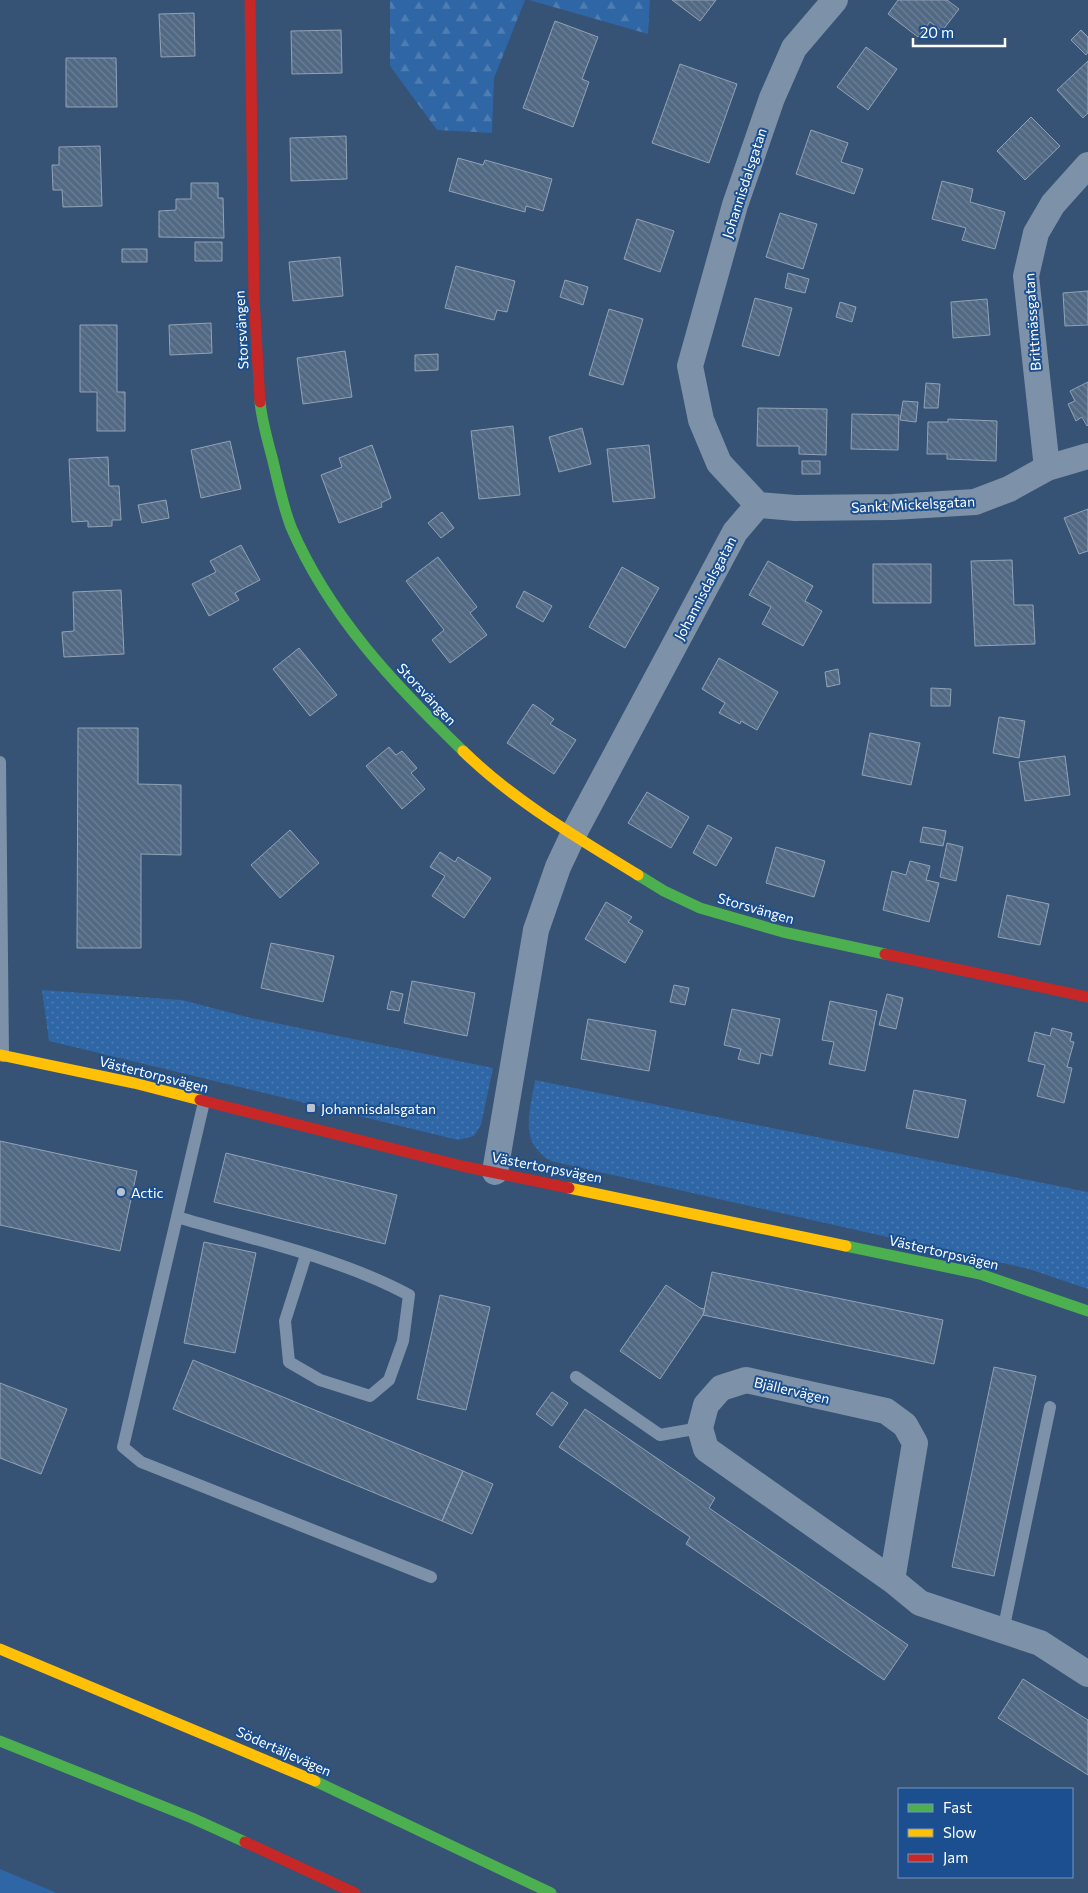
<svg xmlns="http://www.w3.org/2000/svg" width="1088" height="1893" font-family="Commissioner,sans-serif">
<defs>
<pattern id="grass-dots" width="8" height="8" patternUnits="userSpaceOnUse" patternTransform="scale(1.25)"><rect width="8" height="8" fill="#2f66a5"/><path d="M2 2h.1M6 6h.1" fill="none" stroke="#4e7db2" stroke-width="1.8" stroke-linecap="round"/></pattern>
<pattern id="forest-firs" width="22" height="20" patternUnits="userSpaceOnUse" patternTransform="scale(1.25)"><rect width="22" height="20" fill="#2f66a5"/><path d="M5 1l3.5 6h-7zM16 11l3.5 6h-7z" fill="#4e7db2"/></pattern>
<pattern id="building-back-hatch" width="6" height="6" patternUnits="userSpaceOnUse" patternTransform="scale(1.25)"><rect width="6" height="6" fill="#526984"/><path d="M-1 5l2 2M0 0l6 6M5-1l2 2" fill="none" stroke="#6c8096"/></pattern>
</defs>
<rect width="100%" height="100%" fill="#365274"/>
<!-- grass -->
<path fill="url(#grass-dots)" d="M42 990 182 1000 251 1018 493 1068 481 1125 474 1136 458 1140 49 1041Z
M535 1080 1088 1192V1289L1029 1269 551 1161C518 1142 530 1113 535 1080Z"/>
<!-- forest -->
<path fill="url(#forest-firs)" d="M390 0H525L494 78 492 133 437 130 390 66Z
M529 0H650L648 34Z"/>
<!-- park -->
<path fill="#2f66a5" d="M0 1869 57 1893H0Z"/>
<!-- building -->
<path fill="url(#building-back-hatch)" stroke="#92a2b6" d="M672 0H716L700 21Z
M898 0H947L959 9 942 31 930 22 918 37 888 14Z
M194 13 195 56 161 57 159 14Z
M555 21 598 37 582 79 589 82 573 127 523 108Z
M341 30 342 73 292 74 291 31Z
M1081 30 1088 37V52L1086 55 1071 40Z
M866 47 897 69 868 110 837 87Z
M66 58H116L117 107H66Z
M1088 61V113L1083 118 1057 90Z
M680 64 737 84 709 163 652 143Z
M1031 117 1060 146 1025 180 997 151Z
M811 130 848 143 841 162 863 169 854 194 796 174Z
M346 136 347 179 291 181 290 138Z
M100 146 102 206 63 207 62 190H53L52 165H59V147Z
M458 158 483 165 485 160 552 179 543 211 526 206 525 212 449 191Z
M942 181 973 189 970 202 1005 212 995 249 962 240 966 228 932 219Z
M191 183H218V198H223L224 238 159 237V211L176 210V199H191Z
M780 213 817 224 803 269 766 257Z
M637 219 674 231 660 272 624 259Z
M195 242H222V261H195Z
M122 249H147V262H122Z
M340 257 343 296 293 301 289 262Z
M456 266 515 281 507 312 497 310 494 320 445 308Z
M788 273 809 279 805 293 785 288Z
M565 280 588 287 583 305 560 297Z
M1088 291V325L1065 326 1063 293Z
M755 298 792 308 779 356 742 346Z
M987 299 990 335 953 338 951 302Z
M840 302 856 307 852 322 836 317Z
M609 309 643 319 623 385 589 375Z
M211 323 212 353 170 355 169 325Z
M80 325H117V392H125V431H97V392H80Z
M345 351 352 397 303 404 297 358Z
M438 354V370L415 371V355Z
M1088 382V425L1087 426 1082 417 1076 421 1068 404 1075 401 1070 391Z
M926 383 940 384 938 408H924Z
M903 401 918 402 916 422 900 420Z
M758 408 827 409 826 455 799 454V446H757Z
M852 414 899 415 898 450 851 449Z
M948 419 997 421 996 461 947 459V454H927L928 422H948Z
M513 426 520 495 479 499 471 431Z
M582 428 591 464 559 472 549 437Z
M230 441 241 489 201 498 191 450Z
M372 445 391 498 381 503 382 507 339 523 321 475 342 467 339 458Z
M649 445 655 498 613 502 607 449Z
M108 457 109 486H119L121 520H112V526L88 527V521L72 522 69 459Z
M802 461H820V474H802Z
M166 500 169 518 142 523 138 505Z
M1088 509V551L1079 554 1064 518Z
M442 512 454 528 441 538 428 523Z
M241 545 260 580 235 593 239 600 209 616 192 584 216 572 210 561Z
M438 557 477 607 470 613 487 635 450 663 432 640 444 630 406 581Z
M1012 560 1014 605H1033L1035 644 975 646 971 561Z
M768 561 813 586 805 601 822 611 803 646 762 624 771 607 749 595Z
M873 564H931V603H873Z
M622 567 659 588 625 648 589 627Z
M121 590 124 654 64 657 62 632 74 631 73 592Z
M524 591 552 606 543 622 516 607Z
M299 648 337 695 310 716 273 669Z
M719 658 778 692 757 730 741 721 740 724 719 713 725 703 702 689Z
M838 669 840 684 827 687 825 672Z
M931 688 951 689 950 706H931Z
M533 704 554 719 550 724 576 740 554 774 507 743Z
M999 717 1025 721 1019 758 993 753Z
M78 728H138V784L181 785V855L141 854V948H77Z
M870 733 920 743 911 785 862 775Z
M389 747 396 755 402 751 417 768 411 773 425 789 402 809 366 766Z
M1065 756 1070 795 1025 801 1019 762Z
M647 792 689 817 671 848 628 823Z
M708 825 732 838 716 866 693 853Z
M923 827 946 831 943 846 920 842Z
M290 830 319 863 280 898 251 865Z
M947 843 963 847 956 881 940 877Z
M776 847 825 861 814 897 766 883Z
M440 852 455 862 458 857 491 878 464 918 432 896 445 876 430 867Z
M910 861 930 866 926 880 939 883 929 922 883 910 892 871 906 875Z
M1007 895 1049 904 1040 945 998 937Z
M606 902 632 917 628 922 643 931 625 963 585 939Z
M271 943 334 956 323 1002 261 988Z
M412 981 475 993 467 1036 404 1023Z
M674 985 689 988 685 1005 670 1002Z
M391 991 403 994 399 1011 387 1009Z
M887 994 903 998 896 1029 879 1025Z
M830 1001 877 1011 865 1071 829 1064 834 1042 822 1040Z
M732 1009 780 1019 772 1056 761 1053 759 1064 738 1059 741 1049 724 1045Z
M588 1019 656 1031 649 1071 581 1059Z
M1052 1028 1072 1033 1070 1041 1074 1042 1067 1067 1072 1068 1064 1103 1037 1096 1045 1065 1028 1061 1035 1032 1050 1036Z
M914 1090 966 1100 958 1138 906 1128Z
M0 1141 137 1171 120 1251 0 1225Z
M226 1153 397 1195 385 1244 214 1202Z
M204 1242 256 1253 235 1353 184 1343Z
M712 1272 943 1320 934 1364 703 1315Z
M666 1285 700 1308 705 1309 703 1315 660 1379 620 1351Z
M440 1295 490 1307 466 1410 417 1399Z
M193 1360 463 1471 442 1521 173 1409Z
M994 1367 1036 1376 994 1576 952 1567Z
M0 1383 67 1409 41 1474 0 1458Z
M552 1392 568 1403 552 1426 536 1414Z
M585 1409 715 1498 709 1508 908 1645 884 1680 686 1544 690 1537 559 1447Z
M463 1471 493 1484 472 1534 442 1521Z
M1023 1679 1088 1720V1775L998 1718Z"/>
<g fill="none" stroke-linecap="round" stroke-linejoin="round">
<!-- lane -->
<path stroke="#7d92a8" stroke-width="12" d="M0 762 3 1056
M204 1102 123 1447 141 1462 431 1577
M177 1217C254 1240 338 1257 409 1295L403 1341 389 1380 370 1396 320 1380 289 1362 285 1321 306 1255
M576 1377 660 1435 700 1428
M1003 1631 1050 1407"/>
<!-- street -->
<path stroke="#7d92a8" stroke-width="26" d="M1047 468 1026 276 1036 233 1053 204 1088 165
M758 505 795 508 893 507 975 502 1009 489 1047 468 1088 456
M495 1172 536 930 558 867 573 835 735 532 758 505 719 463 701 420 690 366 735 205 772 98 794 48 835 0
M892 1580 915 1443 905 1425 886 1411 746 1380 721 1388 706 1405 700 1428 706 1449 892 1580 920 1603 1040 1643 1088 1674"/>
<!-- fast -->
<path stroke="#4caf50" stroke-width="11" d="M260 402C262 422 268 442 273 461 278 483 283 506 291 527 329 616 395 685 463 751
M638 875 664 891 700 908 783 932 885 954
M846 1246 980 1274 1088 1311
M0 1741 192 1818 245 1842
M315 1781 551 1893"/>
<!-- slow -->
<path stroke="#ffc107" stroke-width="11" d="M463 751C514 801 578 838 638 875
M0 1055 134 1083 200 1100
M569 1188 846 1246
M0 1649 315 1781"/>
<!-- jam -->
<path stroke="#c62828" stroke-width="11" d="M250 0 254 297 260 402
M885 954 1088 997
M200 1100 462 1166 569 1188
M245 1842 355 1893"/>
</g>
<!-- markers -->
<g fill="#b9c2ce" stroke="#1b4f8f" stroke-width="2">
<rect x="306" y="1103" width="10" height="10" rx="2.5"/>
<circle cx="121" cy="1192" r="5"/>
</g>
<g text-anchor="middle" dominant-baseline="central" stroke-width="4" stroke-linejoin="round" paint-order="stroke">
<!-- street labels -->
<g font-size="14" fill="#fff" stroke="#1b4f8f">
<text transform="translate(744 183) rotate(-72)">Johannisdalsgatan</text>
<text transform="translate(1032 322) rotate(-94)">Brittmässgatan</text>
<text transform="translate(241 330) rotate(-93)">Storsvängen</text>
<text transform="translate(913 504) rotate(-3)">Sankt Mickelsgatan</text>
<text transform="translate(705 588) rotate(-62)">Johannisdalsgatan</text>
<text transform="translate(427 694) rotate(47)">Storsvängen</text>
<text transform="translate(756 908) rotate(16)">Storsvängen</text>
<text transform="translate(154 1074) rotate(14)">Västertorpsvägen</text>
<text transform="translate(547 1167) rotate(11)">Västertorpsvägen</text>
<text transform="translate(944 1252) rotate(13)">Västertorpsvägen</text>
<text transform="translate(792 1390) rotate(13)">Bjällervägen</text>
<text transform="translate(284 1751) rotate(24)">Södertäljevägen</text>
</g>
<!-- poi labels -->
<g font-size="14" fill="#fff" stroke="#1b4f8f" text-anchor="start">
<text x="321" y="1108">Johannisdalsgatan</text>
<text x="131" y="1192">Actic</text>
</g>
</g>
<!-- legend -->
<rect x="898" y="1788" width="175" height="90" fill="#1b4f8f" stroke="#7695bc"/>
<rect x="908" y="1804" width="25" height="8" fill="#4caf50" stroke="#7695bc"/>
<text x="943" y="1813" font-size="15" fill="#ffffff">Fast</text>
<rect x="908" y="1829" width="25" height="8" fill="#ffc107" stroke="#7695bc"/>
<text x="943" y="1838" font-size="15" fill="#ffffff">Slow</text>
<rect x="908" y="1854" width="25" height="8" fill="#c62828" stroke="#7695bc"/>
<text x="943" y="1863" font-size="15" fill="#ffffff">Jam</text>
<!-- scale -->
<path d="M913 38v8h92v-8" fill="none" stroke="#ffffff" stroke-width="2.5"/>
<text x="920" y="38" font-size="15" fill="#ffffff" stroke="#1b4f8f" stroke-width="4" paint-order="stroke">20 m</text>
</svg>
